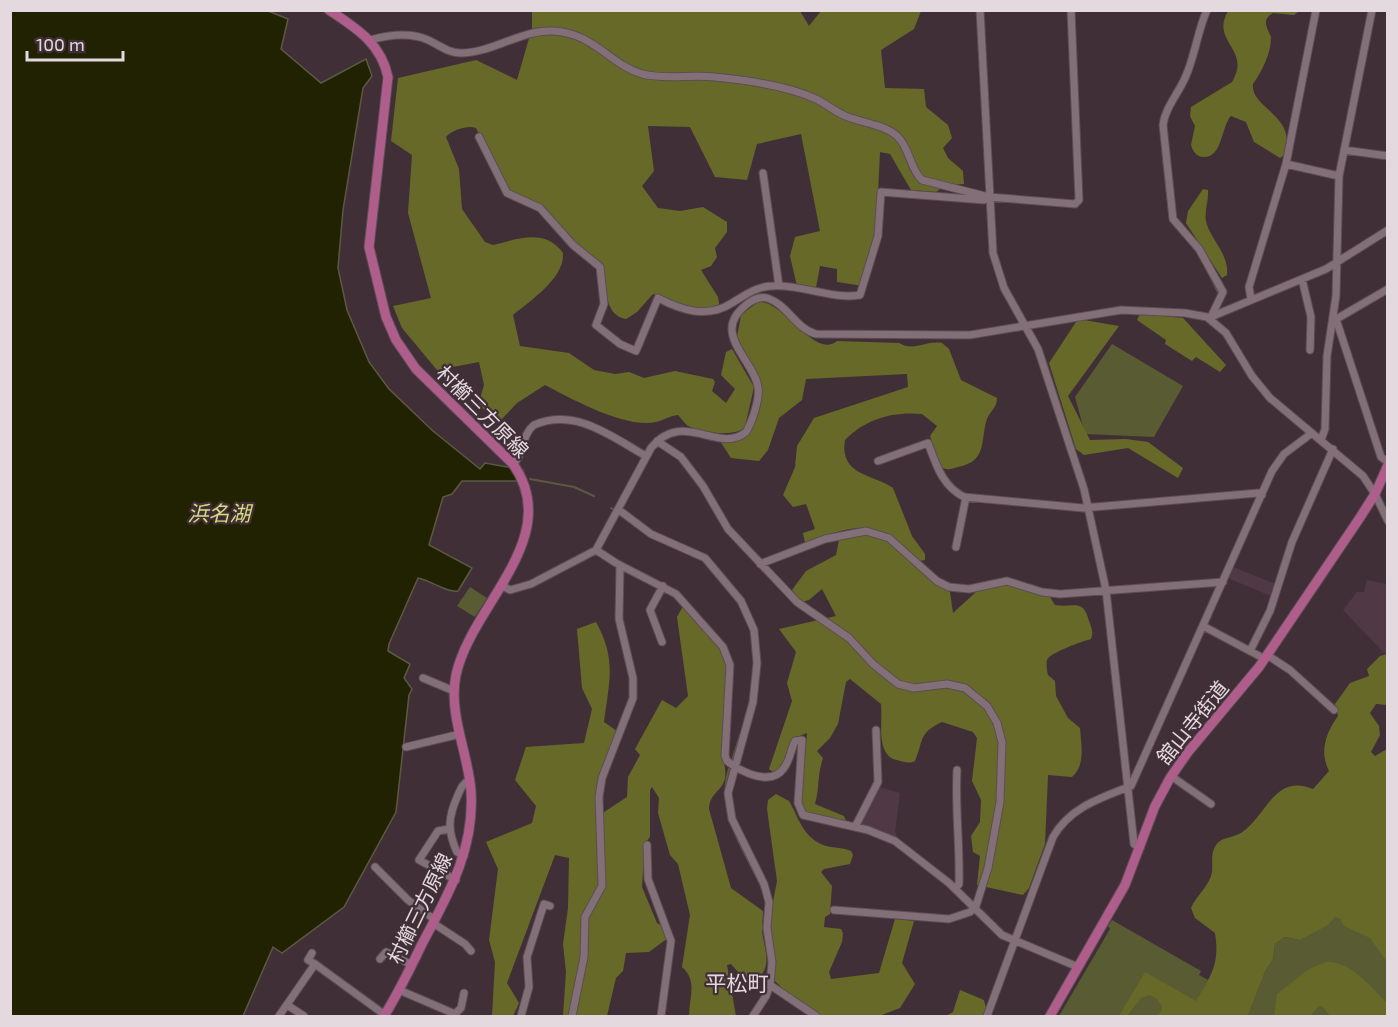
<svg xmlns="http://www.w3.org/2000/svg" width="1398" height="1027" font-family="'Exo 2','Noto Sans JP',sans-serif">
<rect width="100%" height="100%" fill="#412f38"/>
<!-- built -->
<path fill="#503944" d="M1233 567 1278 585 1273 597 1228 578Z
M1367 580 1387 584V652L1385 654 1343 610 1357 592H1364Z
M878 787 900 793 895 832 898 838 858 825Z"/>
<!-- green -->
<path fill="#595b32" d="M1112 344 1183 386 1154 437 1085 434 1075 397Z
M470 587 487 598 475 617 457 606Z
M1335 917 1340 919C1346 928 1356 928 1365 934 1376 941 1381 951 1387 962V1016H1248L1265 972 1273 959 1275 944 1285 937 1300 940Z
M1112 920 1201 971 1199 975 1208 980 1196 1002 1193 1016H1059L1110 929 1108 926Z"/>
<!-- forest -->
<path fill="#676929" d="M532 11H800L809 26 821 11H921L914 29 881 50 885 88 924 89 926 107 948 125 952 138 943 148 948 158 963 171 964 184 946 185 936 192 911 190 890 154 880 152 876 233 869 252 863 286 837 282V269L820 266 816 288 797 286 790 256 795 237 820 231 801 134 757 144 747 180 715 177 690 127 648 126 654 171 642 186 658 208 680 211 703 207 727 222V232L715 248 717 257 711 266 701 270 718 297 719 304 717 307C685 311 681 304 653 294L637 312 626 319C603 315 607 286 603 268L580 248 544 209 509 192 476 128C468 125 452 130 446 137L459 169 462 209 485 242 493 245C518 239 545 228 563 253 565 278 530 301 513 315L520 346 569 353 594 370 615 374 629 372 644 378 675 371 713 379 715 382 712 391 726 403 735 389 721 375 726 352 732 349 754 387 745 427C735 438 700 432 688 426 685 424 681 418 678 415 669 416 664 420 656 422 626 429 572 399 545 385L517 403 500 421 478 405 484 385 479 362 437 370 402 328 393 306 431 298 408 213 412 155 391 141 398 78 476 60 517 80 532 28Z
M1228 11H1299L1294 15 1273 13C1261 20 1267 28 1271 37 1271 54 1262 71 1253 84 1250 107 1293 115 1286 147 1285 153 1285 155 1280 158L1254 142 1246 122 1231 116C1221 126 1223 157 1204 157 1196 157 1193 151 1191 145L1195 126 1190 116 1191 107 1232 82C1252 49 1210 42 1228 11Z
M1203 189 1208 190C1209 202 1203 213 1207 225 1213 242 1229 255 1227 275L1222 278 1186 223 1188 211Z
M758 302C783 299 814 360 837 341L899 343C914 352 926 340 942 343L949 349 961 380 997 398C997 408 990 411 987 419 980 440 988 461 958 467 951 469 946 471 940 466L930 436 937 426 922 414C893 411 865 419 845 440 839 476 874 474 893 488L912 536 925 554V560L919 561C873 518 862 523 805 543L803 533 815 529 806 504 793 507 783 495 795 467 797 446 814 418 908 387 907 374 806 379 802 400 779 418 768 450 759 461 731 458 720 441H738L749 434 762 396V385L737 337 741 315Z
M1140 314 1183 318 1226 365 1220 372 1196 357 1192 361 1165 344 1166 340 1137 320Z
M1078 319 1119 326 1068 396 1090 440 1126 439 1148 442 1183 468 1178 478 1128 448 1084 455 1076 449 1049 363Z
M866 534 887 540 935 583 950 592 953 613 977 591 1007 584 1050 597 1055 605C1074 608 1083 598 1089 621 1091 627 1094 632 1091 639 1083 641 1049 653 1047 660 1046 664 1047 671 1048 675L1055 681 1056 696 1068 718 1080 728C1081 744 1086 765 1072 777L1048 775 1045 844 1029 888 1023 895 977 885 980 856 973 852 971 836 980 822 981 800 972 781 977 738 973 732 942 722C918 733 924 740 915 761 909 764 904 762 897 760 875 755 883 722 881 704L850 679 846 682 838 724 830 738 817 751 823 758C817 776 820 786 815 804L844 816 846 821 807 815 801 803 807 733 792 739 782 766 773 772 769 769 792 701 787 683 796 652 779 629 836 616 822 589 809 600 801 602 792 590 806 571 836 555 839 540Z
M683 606 720 649 727 666 722 756C734 793 710 786 709 809L731 888 763 911C763 918 762 924 762 931 764 949 773 964 758 979L745 980 731 964 727 965 736 1016H689C689 998 698 981 682 967L690 915 678 864 670 855 658 813 659 798 652 787 650 790V837L645 843 642 887 657 923 664 927 668 938 649 952 626 953 623 971 616 978 607 1016H563L566 972 563 944 568 908 569 858 555 855 507 983 519 1003 513 1016H492L495 962 489 940 498 869 486 842 532 823 536 806 515 780 526 747 584 743 592 709 582 688 577 629 596 622C617 660 609 682 604 722L617 731 599 777 598 816 627 797 628 777 640 755 635 749 662 700 676 708 688 696 677 617Z
M1387 654V705L1376 704 1370 713 1379 726 1380 735 1371 752 1375 756 1387 749V962L1370 938 1344 926 1340 919 1335 917 1328 925 1300 940 1285 937 1275 944 1273 959 1265 972 1248 1016H1156L1161 1012 1162 1006 1156 998 1150 995 1141 998 1127 1016H1119L1145 972 1196 1001C1211 975 1220 965 1215 933L1195 918 1191 908C1196 896 1210 885 1212 872 1213 863 1210 854 1216 845 1221 837 1233 838 1241 833 1267 816 1274 773 1313 789L1329 771C1319 751 1326 733 1338 716L1335 704 1350 683 1369 676 1367 669 1380 656Z
M776 794 789 801C799 818 802 836 823 845 832 848 842 847 851 851L853 855 850 864 824 869 821 872 832 886 830 914 825 917 824 927 841 929 843 933 842 942 829 972 831 979 879 973 895 919 914 921 902 963 915 984 900 1008 879 1016H821L790 996 774 980 769 922 777 881 767 809 768 800Z
M1326 962C1351 961 1371 987 1387 1003V1016H1330L1323 1007 1319 1006 1310 1016H1274L1277 994 1309 969Z
M960 990 984 1000 986 1008 983 1016H946L953 1012Z"/>
<!-- water -->
<path fill="#212201" stroke="#5c5943" stroke-width="1.5" d="M10 11H268L288 19 281 49 321 83 366 59 372 76 363 88 343 210 338 268 347 310 369 362 389 389 433 431 480 469 485 463 523 470 526 481H462L452 494 443 497 429 545 472 568 458 591C447 593 430 580 418 578L389 644 388 651 410 664 404 678 412 689 409 695 396 812 344 907 282 953 273 947 243 1016H11Z"/>
<g fill="none" stroke-linecap="round" stroke-linejoin="round">
<!-- stream -->
<path stroke="#5c5943" stroke-width="2" d="M1185 71 1201 17
M1160 125 1165 108
M1162 149 1170 220 1184 236
M1206 268 1218 292
M530 479 574 487 594 496
M611 508 614 510
M620 515 649 536
M732 761 740 735
M729 769C715 813 744 849 762 888
M765 914 763 928 767 947"/>
<defs>
<path id="minor" d="M980 10 993 253 1004 288 1038 349 1084 489 1106 590 1134 844 1140 848
M1207 10C1197 32 1195 57 1185 78 1178 94 1165 108 1163 125L1173 219 1199 249 1223 292 1210 319
M370 40C388 35 410 32 428 40 439 45 448 53 461 53 493 53 522 29 553 31 594 33 609 64 642 74 666 80 691 74 715 77 746 80 788 86 816 99 827 104 836 113 848 117 864 123 886 125 898 137 910 149 910 169 922 180L989 197 1075 204 1079 200 1071 10
M479 137 507 193 540 208 573 245 600 267 604 304 596 325 620 344 636 351 658 298C681 310 707 319 732 303 745 295 757 286 773 286 801 284 833 300 860 295L878 236 881 192 984 200 989 197
M1344 150 1388 156
M1286 164 1339 176
M763 173 779 286
M1302 279 1311 317 1310 350
M1251 299 1249 287 1286 164 1316 10
M1213 316 1326 269 1388 230
M1336 319 1381 457 1388 462
M1333 321 1388 289
M1321 440 1325 429 1327 356 1336 296 1339 176 1372 10
M657 441 681 457 703 486 728 529 797 602 849 638 873 664 898 684 914 688 947 684 965 688 987 706 997 723 1002 742 1000 802 988 868 976 906 970 912 949 919 834 910
M878 461 928 443C936 464 942 486 964 497L1083 508 1258 493 1262 495
M513 464C525 454 521 435 534 425 575 407 612 437 646 456
M619 510 651 534 705 558 741 601 754 630 757 663 753 702 728 793 732 819 764 884 769 902 767 928 772 962 770 985 766 996 753 1016
M956 547 966 497
M596 550 616 563 676 594 723 647 730 665 725 756 727 761C741 772 771 787 784 768 790 760 791 749 795 741L802 740 798 803 803 815 868 830 895 841 949 883 1002 935 1078 967
M760 564 825 539 866 531 889 538 937 581 949 587 969 589 1007 581 1042 592 1060 594 1223 582
M501 585 510 590 531 584 596 550 651 448C683 408 719 455 746 432 752 422 760 399 758 387 754 360 710 333 746 305 752 300 759 296 767 298 787 304 796 329 816 334L970 335 1121 310 1185 313 1207 317 1226 333 1252 376 1270 398 1363 476 1375 494 1388 521
M1203 626 1265 659
M662 642 650 610 663 586
M1250 651 1270 611 1292 542 1333 449
M1267 655 1290 670 1334 710
M423 678 454 691
M406 747 460 734
M1171 776 1211 804
M855 827 878 782 876 730
M449 829 438 831 419 860 456 880
M647 845 648 879 671 941 661 1016
M464 856 457 852C447 830 448 817 458 795 461 788 463 783 470 780
M375 867 408 900 435 920
M955 889 959 884C960 845 955 809 957 770
M433 923 465 944 471 951
M312 953 308 960 315 964
M380 959 386 952 412 965
M770 985 816 1016
M399 990 455 1014 461 1008 464 993
M287 1005 304 1016
M279 1016 315 964 385 1015
M521 1016 529 987 527 957 544 904 550 906
M572 1016 584 957 585 917 602 886 599 797 602 778 633 698V678L619 619 620 566
M987 1016 1053 837C1070 807 1101 798 1131 786L1272 471 1284 454 1312 433"/>
<path id="major" d="M329 10C356 28 381 43 388 77L369 247 386 317 396 340 416 369 513 464C565 538 471 605 456 675 448 714 468 752 471 791 475 849 448 895 422 944 410 969 398 994 384 1016
M1050 1016 1125 885 1155 806 1170 778 1188 752 1259 667 1359 519 1375 494 1388 465"/>
</defs>
<!-- minor casing -->
<use href="#minor" stroke="#5c4d54" stroke-width="9"/>
<!-- major casing -->
<use href="#major" stroke="#5c4d54" stroke-width="11"/>
<!-- minor -->
<use href="#minor" stroke="#836f78" stroke-width="7"/>
<!-- major -->
<use href="#major" stroke="#af5e8c" stroke-width="9"/>
</g>
<g text-anchor="middle" dominant-baseline="central" stroke-width="4.5" stroke-linejoin="round" paint-order="stroke">
<!-- street labels -->
<g font-size="20" fill="#e4d9de" stroke="#412f38">
<text transform="translate(483 411) rotate(45)">村櫛三方原線</text>
<text transform="translate(1192 722) rotate(-51)">舘山寺街道</text>
<text transform="translate(419 908) rotate(-64)">村櫛三方原線</text>
</g>
<!-- water labels -->
<g font-size="21" font-style="italic" fill="#d7dc7e" stroke="#412f38">
<text x="219" y="512">浜名湖</text>
</g>
<!-- neighbourhood labels -->
<g font-size="21" fill="#e4d9de" stroke="#412f38">
<text x="737" y="982">平松町</text>
</g>
</g>
<!-- border -->
<rect width="1398" height="1027" fill="none" stroke="#e4d9de" stroke-width="24"/>
<!-- scale -->
<path d="M27 51v9h96v-9" fill="none" stroke="#e4d9de" stroke-width="3"/>
<text x="36" y="51" font-size="18" fill="#e4d9de" stroke="#412f38" stroke-width="4.5" paint-order="stroke">100 m</text>
</svg>
